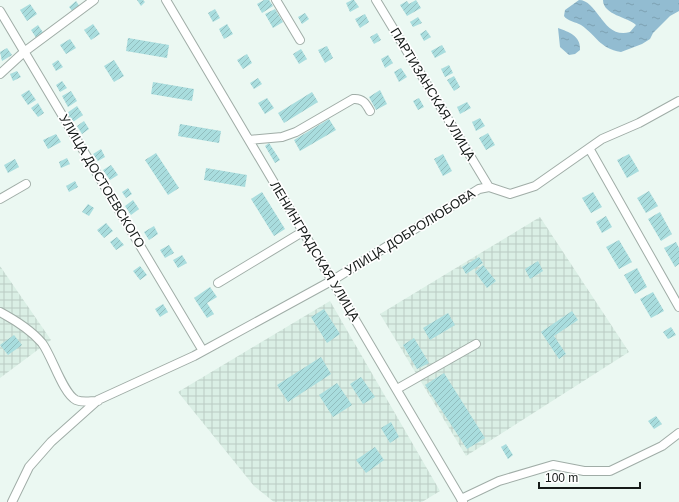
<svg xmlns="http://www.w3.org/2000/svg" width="679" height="502" font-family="Arial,sans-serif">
<defs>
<pattern id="industrial-grid" width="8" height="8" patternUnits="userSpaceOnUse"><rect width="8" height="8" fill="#daefe5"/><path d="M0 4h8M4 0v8" fill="none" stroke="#baccc4"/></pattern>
<pattern id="water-ripples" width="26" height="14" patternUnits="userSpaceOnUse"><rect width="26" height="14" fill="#92bcd1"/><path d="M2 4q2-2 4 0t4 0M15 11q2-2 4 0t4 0" fill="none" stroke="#7da1b3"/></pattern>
<pattern id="building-hatch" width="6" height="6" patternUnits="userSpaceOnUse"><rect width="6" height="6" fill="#a9ddde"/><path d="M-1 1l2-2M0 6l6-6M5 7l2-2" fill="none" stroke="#91bdbe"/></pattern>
</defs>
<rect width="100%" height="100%" fill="#ebf8f2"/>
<!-- industrial -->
<path fill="url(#industrial-grid)" d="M540 217 629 352 466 456 380 314Z
M0 266 51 340 0 378Z
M330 301 440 491 422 502H274L254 486 178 392Z"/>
<!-- water -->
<path fill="url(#water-ripples)" d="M579 0C598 0 603 40 630 32L636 25C628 17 603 15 603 0H679V11L670 16 653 33 650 39 642 44 621 52C599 48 597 36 581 25 576 22 567 21 564 16L565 10Z
M558 28C569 32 581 36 580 50L575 54 569 55 560 47Z"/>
<!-- building -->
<path fill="url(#building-hatch)" d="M137 0H143L145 2 141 6Z
M264 0H269L273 6 262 13 257 4Z
M352 0H354L359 7 350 12 346 3Z
M416 0 421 8 407 16 400 5 407 1 409 4Z
M76 1 80 7 73 12 69 7Z
M30 4 37 14 27 21 20 10Z
M215 9 220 18 213 22 208 13Z
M275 9 283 22 273 28 265 14Z
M305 13 309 19 302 24 298 17Z
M365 14 369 22 360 28 355 19Z
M418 17 422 23 413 27 410 22Z
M93 24 100 34 91 40 84 30Z
M227 24 233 34 224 39 219 29Z
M38 25 44 34 37 39 31 30Z
M426 30 431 37 424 41 420 34Z
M377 33 381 40 374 44 370 37Z
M128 38 169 45 167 58 126 51Z
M70 39 76 48 66 54 60 45Z
M442 45 446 52 435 58 431 51Z
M327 46 333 58 325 63 318 50Z
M7 48 12 55 2 61 0 52Z
M301 49 307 59 299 64 293 54Z
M247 54 252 63 243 69 237 60Z
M388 55 393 63 385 68 381 59Z
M58 60 63 67 56 71 52 64Z
M114 60 124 76 114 82 104 66Z
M449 65 453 73 445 77 441 69Z
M401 68 407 77 399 82 394 72Z
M17 71 21 77 13 81 10 74Z
M454 76 460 87 454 91 447 80Z
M258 78 262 84 254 89 250 83Z
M62 81 67 88 60 92 56 85Z
M153 82 194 89 192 101 151 94Z
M29 90 36 100 28 105 21 95Z
M380 90 387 104 376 110 369 97Z
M71 91 77 101 68 107 62 96Z
M312 92 318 102 284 123 278 113Z
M267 98 274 108 265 114 258 103Z
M419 98 424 107 418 110 413 101Z
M467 102 471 108 460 114 457 107Z
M38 103 44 113 38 117 31 108Z
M77 106 83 115 73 122 67 113Z
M480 118 485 126 476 131 472 122Z
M329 119 336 130 300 151 294 140Z
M84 121 89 129 82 134 77 126Z
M180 124 221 131 219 143 178 136Z
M488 133 495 145 486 150 479 138Z
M56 134 61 142 48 149 43 140Z
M269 143 280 160 275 163 265 146Z
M101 149 105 157 98 161 93 154Z
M156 153 179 188 168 195 145 160Z
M443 154 452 171 443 176 434 159Z
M629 154 639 171 627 178 617 160Z
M67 158 70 164 61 168 59 162Z
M15 159 19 167 8 173 4 165Z
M111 165 118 175 110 180 103 170Z
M206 168 247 175 245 187 204 180Z
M75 181 78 187 69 192 66 186Z
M128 188 132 194 126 198 122 192Z
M649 191 658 206 646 213 637 198Z
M262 192 285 229 274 236 251 199Z
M593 192 602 207 591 213 582 198Z
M133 200 139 209 131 215 125 206Z
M88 204 94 208 89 216 82 212Z
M660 212 672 234 661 241 648 219Z
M606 216 612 227 602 233 596 222Z
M106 223 113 231 104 238 97 230Z
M154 226 158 234 149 240 144 232Z
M117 237 124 245 116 250 110 242Z
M619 240 632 262 619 269 606 247Z
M676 242 679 248V264L675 267 664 248Z
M169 245 174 253 165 258 160 250Z
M182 255 187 263 178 268 173 260Z
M479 257 483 263 466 274 462 267Z
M538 261 543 271 530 279 525 269Z
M483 265 496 281 487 288 475 272Z
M140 266 147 275 140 280 133 271Z
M637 268 647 287 635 294 624 275Z
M210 287 217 297 207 303 214 314 207 318 194 298Z
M653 292 664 311 651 318 640 299Z
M163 304 168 312 160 317 155 309Z
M324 309 340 334 327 343 311 317Z
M572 311 578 320 554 336 566 354 559 359 541 332Z
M448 313 455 325 430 340 423 328Z
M671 327 676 335 668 339 663 332Z
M14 335 22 345 8 355 0 345Z
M414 338 429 363 417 369 403 345Z
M321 357 331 374 288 402 277 385Z
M444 373 485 438 467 449 425 385Z
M361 377 375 397 363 404 350 384Z
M337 383 352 405 333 417 319 395Z
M656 416 662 424 654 429 648 421Z
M391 422 399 437 390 443 381 428Z
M506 444 513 455 508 459 501 447Z
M375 447 384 460 366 473 356 460Z"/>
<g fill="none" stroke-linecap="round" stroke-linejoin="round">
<defs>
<path id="minor" d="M166 0 463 502
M276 0 300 40
M376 0 489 187
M0 11 203 351
M0 74 24 52 94 0
M249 140 282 137 296 132 353 99C363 98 366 104 370 111
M589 148 679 307
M0 199 26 184
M218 283 304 231
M0 312C15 320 31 330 42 343 52 356 63 394 76 400 83 403 90 401 98 401
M397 389 476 344
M461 499 499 481 553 465 584 471H610L662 446 679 433
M12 502 29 467 51 442 98 400 194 356 333 280 479 189 489 187 510 194 535 186 602 139 639 123 679 101"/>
</defs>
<!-- minor casing -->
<use href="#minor" stroke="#a0ada7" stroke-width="10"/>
<!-- minor -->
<use href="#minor" stroke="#fff" stroke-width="8"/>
</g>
<g text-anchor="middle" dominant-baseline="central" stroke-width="3.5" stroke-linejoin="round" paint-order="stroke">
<!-- street labels -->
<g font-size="13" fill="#151a18" stroke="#fff">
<text transform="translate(433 94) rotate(59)">ПАРТИЗАНСКАЯ УЛИЦА</text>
<text transform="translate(102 181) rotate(59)">УЛИЦА ДОСТОЕВСКОГО</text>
<text transform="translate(410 232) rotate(-32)">УЛИЦА ДОБРОЛЮБОВА</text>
<text transform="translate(315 251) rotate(59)">ЛЕНИНГРАДСКАЯ УЛИЦА</text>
</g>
</g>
<!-- scale -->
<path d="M539 482v6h101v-6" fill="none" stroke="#151a18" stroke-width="2"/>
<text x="545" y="482" font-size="12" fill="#151a18" stroke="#ffffff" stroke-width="3" paint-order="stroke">100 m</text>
</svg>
